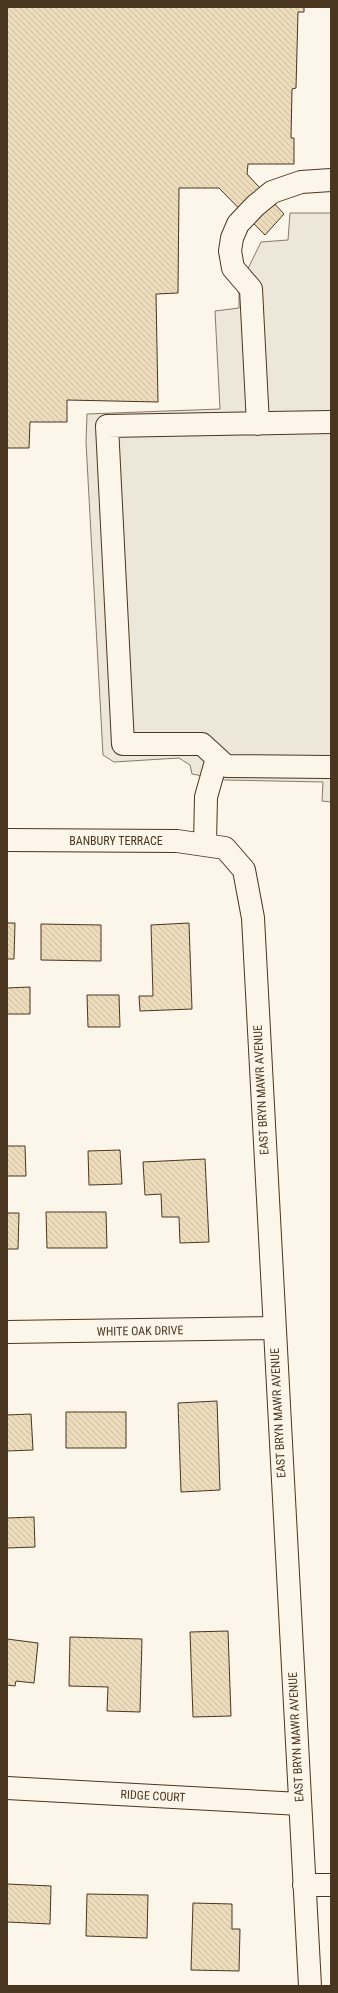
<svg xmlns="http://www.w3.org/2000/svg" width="338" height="1993" font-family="'Roboto Condensed',sans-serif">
<defs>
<pattern id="building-back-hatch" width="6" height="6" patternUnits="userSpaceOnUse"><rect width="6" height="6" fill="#ecdcbc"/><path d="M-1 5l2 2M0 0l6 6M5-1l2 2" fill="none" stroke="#ccbda1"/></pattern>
</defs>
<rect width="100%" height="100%" fill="#fbf6e9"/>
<!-- parking -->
<path fill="#ede7d9" stroke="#887966" d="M290 213H331V802L322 801 323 782 225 780 192 774 190 765 179 758 114 762 103 755 86 442 87 414 220 409 215 311 239 308V287L261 242 288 240Z"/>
<!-- building -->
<path fill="url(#building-back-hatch)" stroke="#4a3520" d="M7 7H304V12H298L296 88 292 89 291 138H294V164H248L247 174 284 214 265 235 219 188H179L178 293 156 294 158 402 67 400V422H30L29 448H7Z
M7 923H15L14 959H7Z
M189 923 192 1009 140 1011 139 996H153L151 925Z
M41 924 101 925V961L41 960Z
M30 987V1014H7V988Z
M87 995H119L120 1027H88Z
M7 1146H25L26 1176H7Z
M120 1150 122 1184 89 1185 88 1151Z
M205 1159 209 1242 180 1243 179 1217H162L161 1194 145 1195 143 1162Z
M46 1212H106L107 1248H47Z
M7 1213H19L18 1249H7Z
M217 1401 220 1490 181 1492 178 1403Z
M66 1412H126V1448H66Z
M31 1414 33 1450 7 1451V1415Z
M34 1517 35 1547 7 1548V1518Z
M228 1631 231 1716 193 1717 190 1632Z
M70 1637 142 1639 140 1712 107 1711 108 1687 69 1686Z
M7 1639 38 1643 34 1683 16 1681 15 1686 7 1685Z
M7 1884 51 1886 50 1924 7 1922Z
M87 1894 148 1895 147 1938 86 1936Z
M193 1903 232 1904V1929H240L239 1971 191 1970Z"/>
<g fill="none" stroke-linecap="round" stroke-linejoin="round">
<defs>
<path id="minor" d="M331 422 107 426 123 744H202L226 766 331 767
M258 424 251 289 233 268 230 251 232 238 238 224 255 206 272 192 301 182 331 180
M7 840 177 841 225 848 244 870 253 918 310 1986
M205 844 206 797 217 758
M7 1332 273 1328
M7 1788 300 1804
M304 1885H331"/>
</defs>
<!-- minor casing -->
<use href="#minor" stroke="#4a3520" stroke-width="24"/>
<!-- minor -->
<use href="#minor" stroke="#fbf6e9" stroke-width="22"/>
</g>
<g text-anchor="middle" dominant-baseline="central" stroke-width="3" stroke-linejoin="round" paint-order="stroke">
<!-- street labels -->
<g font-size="12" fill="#4a3520" stroke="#fbf6e9">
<text x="116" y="841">BANBURY TERRACE</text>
<text transform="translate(261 1090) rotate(-93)">EAST BRYN MAWR AVENUE</text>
<text transform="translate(140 1331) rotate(-1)">WHITE OAK DRIVE</text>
<text transform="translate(278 1413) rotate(-93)">EAST BRYN MAWR AVENUE</text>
<text transform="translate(296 1737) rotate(-93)">EAST BRYN MAWR AVENUE</text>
<text transform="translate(153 1796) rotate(3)">RIDGE COURT</text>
</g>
</g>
<!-- border -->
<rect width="338" height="1993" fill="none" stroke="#4a3520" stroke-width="16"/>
</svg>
